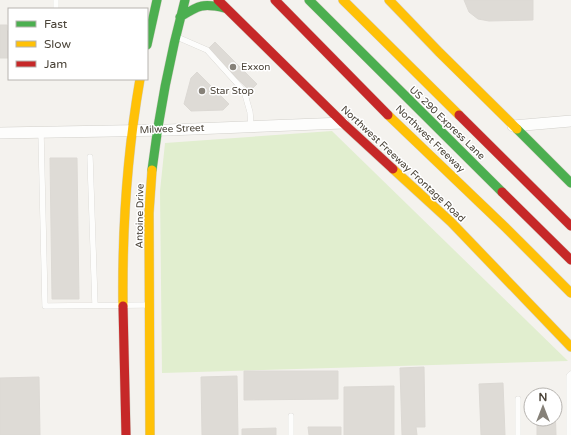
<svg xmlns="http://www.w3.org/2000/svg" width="571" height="435" font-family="'Varela Round',sans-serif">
<rect width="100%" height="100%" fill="#f4f2ee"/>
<!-- grass -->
<path fill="#e1eecf" d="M332 131 568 361 162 373 160 191 165 143Z"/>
<!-- building -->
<path fill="#dedbd6" stroke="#dcd9d4" d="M464 0H533V20L489 21 478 19 469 12Z
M0 25H7V31H9V58H0Z
M215 42 257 84 250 91 208 49Z
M197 72 229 104 223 110 191 111 184 104 191 78Z
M50 158H77L79 299H52Z
M424 367 425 427H416L417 435H402L400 368Z
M244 371H338V399L244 400Z
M237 376 238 435H202L201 377Z
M39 377 40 435H0V378Z
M503 383 505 435H481L479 384Z
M394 386V435H344V387Z
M555 403 556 435H537V419H555Z
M308 427H341V435H309Z
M276 428V435H242V429Z"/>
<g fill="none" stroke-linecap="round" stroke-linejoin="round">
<defs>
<path id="lane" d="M56 0V9
M177 37 207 50 244 91 250 112 251 126
M41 133 45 306 149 305
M90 157 95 305
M518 399V435
M291 416V435
M569 435V376L571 374"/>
<path id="street" d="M513 126 571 121
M0 133 168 130 343 123"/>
<path id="fast" d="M309 0 502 192
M180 17C199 5 203 3 225 8
M147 45 157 0
M517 129 571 183
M152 170C159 112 170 56 185 0"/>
<path id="slow" d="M343 0 459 115
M389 0 439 52 517 129
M388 115 505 227 571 293
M393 169 451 222 571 347
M123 306C122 229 127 154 140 79
M150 435 149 213 152 170"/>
<path id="jam" d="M218 0 343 123 393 169
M275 0 388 115
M459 115 571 226
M502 192 571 260
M123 306 126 435"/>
</defs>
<!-- lane casing -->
<use href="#lane" stroke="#d2d0cb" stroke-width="6"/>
<!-- street casing -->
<use href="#street" stroke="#d2d0cb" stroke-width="12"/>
<!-- fast casing -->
<use href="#fast" stroke="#d3cfc5" stroke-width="10"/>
<!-- slow casing -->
<use href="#slow" stroke="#d3cfc5" stroke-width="10"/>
<!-- jam casing -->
<use href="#jam" stroke="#d3cfc5" stroke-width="10"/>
<!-- lane -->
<use href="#lane" stroke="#fdfdfc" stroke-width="5.5"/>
<!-- street -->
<use href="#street" stroke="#fdfdfc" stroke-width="11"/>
<!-- fast -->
<use href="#fast" stroke="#4caf50" stroke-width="9"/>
<!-- slow -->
<use href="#slow" stroke="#ffc107" stroke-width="9"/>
<!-- jam -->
<use href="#jam" stroke="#c62828" stroke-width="9"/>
</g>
<!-- markers -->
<g fill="#868178" stroke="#fff" stroke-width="1.5">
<circle cx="233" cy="67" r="4"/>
<circle cx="202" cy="91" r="4"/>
</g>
<g text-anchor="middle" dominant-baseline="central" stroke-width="3" stroke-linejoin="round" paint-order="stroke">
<!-- poi labels -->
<g font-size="10" fill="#4b4439" stroke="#fff" text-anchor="start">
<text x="241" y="67">Exxon</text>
<text x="210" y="91">Star Stop</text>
</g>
<!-- street labels -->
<g font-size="10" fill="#4b4439" stroke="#fff">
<text transform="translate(447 123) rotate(44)">US 290 Express Lane</text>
<text transform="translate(172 129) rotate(-2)">Milwee Street</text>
<text transform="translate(430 139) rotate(44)">Northwest Freeway</text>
<text transform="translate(403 164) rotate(43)">Northwest Freeway Frontage Road</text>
<text transform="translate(140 216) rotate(-89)">Antoine Drive</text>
</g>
</g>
<!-- legend -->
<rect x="8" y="8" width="140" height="72" fill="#ffffff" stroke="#b7b4b0"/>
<rect x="16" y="21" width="20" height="6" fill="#4caf50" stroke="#b7b4b0"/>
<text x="44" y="28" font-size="12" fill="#4b4439">Fast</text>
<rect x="16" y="41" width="20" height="6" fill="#ffc107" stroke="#b7b4b0"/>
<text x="44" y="48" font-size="12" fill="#4b4439">Slow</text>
<rect x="16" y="61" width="20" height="6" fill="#c62828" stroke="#b7b4b0"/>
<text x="44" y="68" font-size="12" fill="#4b4439">Jam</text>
<!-- north arrow -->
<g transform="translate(543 407)"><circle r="19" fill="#ffffff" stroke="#b7b4b0"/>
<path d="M0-3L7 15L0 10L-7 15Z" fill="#868178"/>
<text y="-6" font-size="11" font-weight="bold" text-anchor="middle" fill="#4b4439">N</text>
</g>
</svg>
